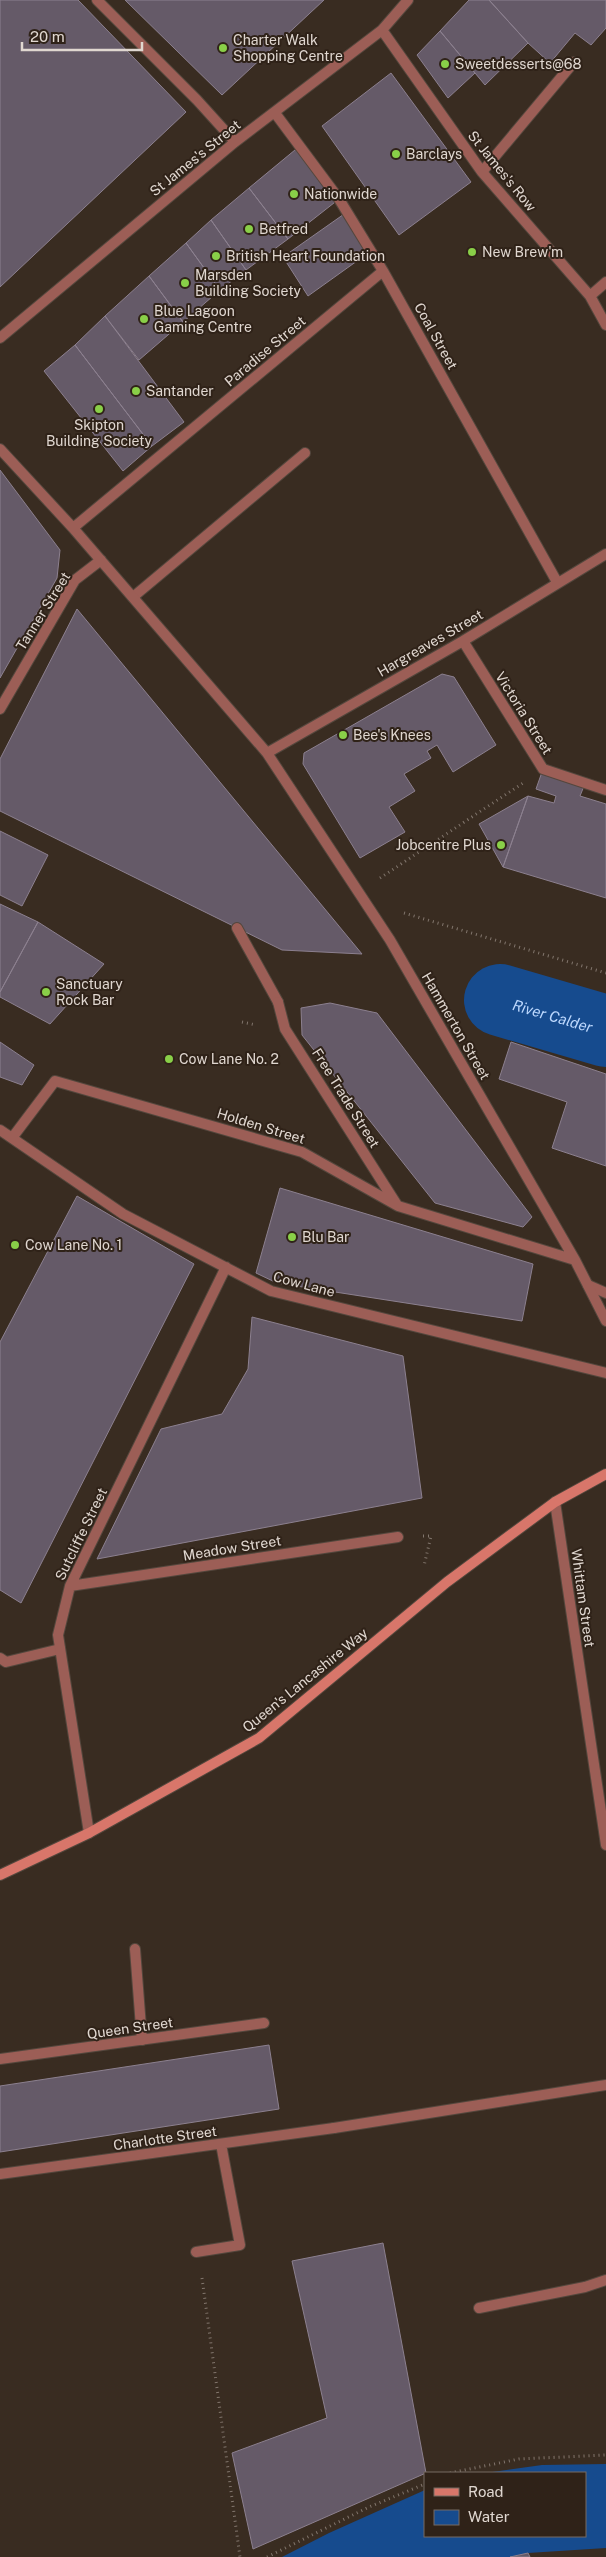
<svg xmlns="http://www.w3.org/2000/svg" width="606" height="2557" font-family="'Public Sans',sans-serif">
<rect width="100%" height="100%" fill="#392c21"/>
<!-- water -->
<path fill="#164b8e" d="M606 2464V2548L528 2553 510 2557H282L329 2533 425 2490V2536H585V2473H485L542 2465Z"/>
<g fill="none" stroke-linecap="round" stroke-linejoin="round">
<!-- river -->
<path stroke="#164b8e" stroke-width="72" id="s1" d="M500 1000 606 1031"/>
</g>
<!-- building -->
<path fill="#655a68" stroke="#8c808f" d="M0 0H78L186 112 0 287Z
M125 0H324L222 95Z
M469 0H489L528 43 485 85 440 31Z
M489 0H606V28L591 45 575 33 550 63 528 43Z
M440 31 475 73 448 98 417 55Z
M391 73 471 182 399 235 322 126Z
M301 145 339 199 288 239 249 188Z
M249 188 288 239 246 270 211 220Z
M347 212 371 251 308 296 283 257Z
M211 220 246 270 220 290 186 243Z
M186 243 220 290 183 322 149 276Z
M149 276 183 322 139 360 105 316Z
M105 316 184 422 152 446 75 345Z
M75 345 152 446 123 471 44 371Z
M0 470 60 550 57 578 0 678Z
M77 609 362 954 282 950 0 811V759Z
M442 674 454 677 496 745 453 772 437 745 427 751 431 758 404 774 415 791 389 807 405 832 360 858 303 764 304 753Z
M542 772 584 786 580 796 606 804V898L503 867 528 796 554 803 556 796 536 789Z
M528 796 503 867 479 824Z
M0 831 48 855 22 906 0 895Z
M0 904 38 922 0 992Z
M38 922 104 964 50 1024 0 997V992Z
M330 1003 377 1013 532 1217 523 1227 435 1203 302 1035 301 1008Z
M0 1042 34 1065 22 1085 0 1077Z
M511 1042 606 1074V1166L552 1148 567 1102 499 1079Z
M280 1188 533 1264 522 1321 277 1283 256 1273Z
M77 1196 194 1264 21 1603 0 1590V1342Z
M252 1317 403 1356 422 1498 97 1559 161 1429 222 1414 248 1369Z
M269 2045 279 2109 0 2152V2086Z
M383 2243 426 2473 253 2549 232 2453 327 2418 292 2261Z
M528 2553 530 2557H510Z"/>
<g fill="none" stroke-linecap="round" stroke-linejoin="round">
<defs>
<path id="lane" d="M133 597 305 453
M237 928 278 1002
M588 1285 606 1293
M0 1658 6 1662 60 1649
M135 1949 142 2040
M334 2128 606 2085
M479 2308 585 2287 606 2280"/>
<path id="street" d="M97 0 197 100 235 142
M382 30 482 172 590 296 606 325
M275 113 339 199 383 271 557 582
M482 172 574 62
M590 296 606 282
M0 338 235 142 382 30 408 0
M0 449 73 528 267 753 390 940 575 1260 606 1321
M73 528 383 271
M463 641 543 769 606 790
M0 709 75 580 101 560
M267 753 463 641 606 554
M278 1002 285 1029 397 1205
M0 1130 123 1214 271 1291 606 1373
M12 1138 55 1081 302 1152 398 1206 575 1260
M555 1502 606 1845
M70 1586 398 1537
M89 1833 58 1635 70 1586 226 1267
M0 2059 264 2023
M0 2174 334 2128
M196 2252 240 2245 221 2144"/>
<path id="secondary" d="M0 1875 89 1833 259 1738 447 1582 555 1502 606 1474"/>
</defs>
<!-- lane casing -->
<use href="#lane" stroke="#54473d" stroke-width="12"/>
<!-- street casing -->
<use href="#street" stroke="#54473d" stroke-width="12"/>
<!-- secondary casing -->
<use href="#secondary" stroke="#54473d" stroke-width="12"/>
<!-- path -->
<path stroke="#82766d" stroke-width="3" stroke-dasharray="1 4" stroke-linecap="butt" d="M380 878 523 783
M404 913 606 973
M242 1022 256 1025
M423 1536H431L424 1566
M202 2278 240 2557
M450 2473 519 2459 606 2455
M267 2557 369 2507 425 2484"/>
<!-- lane -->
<use href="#lane" stroke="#9c5e56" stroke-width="10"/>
<!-- street -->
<use href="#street" stroke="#9c5e56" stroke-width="10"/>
<!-- secondary -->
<use href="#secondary" stroke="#d8766a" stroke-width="10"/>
</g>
<!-- markers -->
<g fill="#89cf48" stroke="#2f2218" stroke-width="2">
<circle cx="223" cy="48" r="5"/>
<circle cx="445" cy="64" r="5"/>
<circle cx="396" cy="154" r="5"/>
<circle cx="294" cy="194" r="5"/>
<circle cx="249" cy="229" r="5"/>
<circle cx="472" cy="252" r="5"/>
<circle cx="216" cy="256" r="5"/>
<circle cx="185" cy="283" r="5"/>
<circle cx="144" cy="319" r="5"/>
<circle cx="136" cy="391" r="5"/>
<circle cx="99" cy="409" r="5"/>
<circle cx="343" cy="735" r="5"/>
<circle cx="501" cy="845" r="5"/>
<circle cx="46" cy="992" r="5"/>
<circle cx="169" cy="1059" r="5"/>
<circle cx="292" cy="1237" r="5"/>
<circle cx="15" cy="1245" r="5"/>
</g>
<g text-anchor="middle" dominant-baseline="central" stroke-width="4" stroke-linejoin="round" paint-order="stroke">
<!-- poi labels -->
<g font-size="14" fill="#e0d7d0" stroke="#2f2218" text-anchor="start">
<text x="233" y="40">Charter Walk<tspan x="233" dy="16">Shopping Centre</tspan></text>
<text x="455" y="64">Sweetdesserts@68</text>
<text x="406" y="154">Barclays</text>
<text x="304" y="194">Nationwide</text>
<text x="259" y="229">Betfred</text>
<text x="482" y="252">New Brew'm</text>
<text x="226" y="256">British Heart Foundation</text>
<text x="195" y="275">Marsden<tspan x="195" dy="16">Building Society</tspan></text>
<text x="154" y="311">Blue Lagoon<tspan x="154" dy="16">Gaming Centre</tspan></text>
<text x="146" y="391">Santander</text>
<text x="99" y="425" text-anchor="middle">Skipton<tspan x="99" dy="16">Building Society</tspan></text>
<text x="353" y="735">Bee's Knees</text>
<text x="491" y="845" text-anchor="end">Jobcentre Plus</text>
<text x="56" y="984">Sanctuary<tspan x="56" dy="16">Rock Bar</tspan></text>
<text x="179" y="1059">Cow Lane No. 2</text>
<text x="302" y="1237">Blu Bar</text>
<text x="25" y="1245">Cow Lane No. 1</text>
</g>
<!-- street labels -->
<g font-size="14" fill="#e0d7d0" stroke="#2f2218">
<text transform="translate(195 158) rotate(-39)">St James's Street</text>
<text transform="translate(502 171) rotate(51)">St James's Row</text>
<text transform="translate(436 336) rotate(61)">Coal Street</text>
<text transform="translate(265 351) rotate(-40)">Paradise Street</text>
<text transform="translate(43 611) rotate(-58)">Tanner Street</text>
<text transform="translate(430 643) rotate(-30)">Hargreaves Street</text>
<text transform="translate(524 713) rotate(58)">Victoria Street</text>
<text transform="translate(456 1026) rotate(60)">Hammerton Street</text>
<text transform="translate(346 1098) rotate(58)">Free Trade Street</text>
<text transform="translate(261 1126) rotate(17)">Holden Street</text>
<text transform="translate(304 1284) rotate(15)">Cow Lane</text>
<text transform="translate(81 1534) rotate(-64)">Sutcliffe Street</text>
<text transform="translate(232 1548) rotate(-9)">Meadow Street</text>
<text transform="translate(583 1598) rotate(82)">Whittam Street</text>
<text transform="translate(305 1680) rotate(-39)">Queen's Lancashire Way</text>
<text transform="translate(130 2028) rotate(-8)">Queen Street</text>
<text transform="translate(165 2138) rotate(-8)">Charlotte Street</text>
</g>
<!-- water labels -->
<g font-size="15" font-style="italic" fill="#bbd7fd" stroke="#2f2218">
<text stroke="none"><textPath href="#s1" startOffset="55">River Calder</textPath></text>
</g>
</g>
<!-- legend -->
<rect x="424" y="2472" width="162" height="65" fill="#2f2218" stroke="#766a62"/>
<rect x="434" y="2488" width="25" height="8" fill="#d8766a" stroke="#766a62"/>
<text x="468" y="2497" font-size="15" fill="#e0d7d0">Road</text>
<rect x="434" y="2510" width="25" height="15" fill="#164b8e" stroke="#766a62"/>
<text x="468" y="2522" font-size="15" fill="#e0d7d0">Water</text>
<!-- scale -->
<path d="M22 42v8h120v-8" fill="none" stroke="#e0d7d0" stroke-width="2.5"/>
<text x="30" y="42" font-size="15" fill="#e0d7d0" stroke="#2f2218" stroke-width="4" paint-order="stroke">20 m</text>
</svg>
